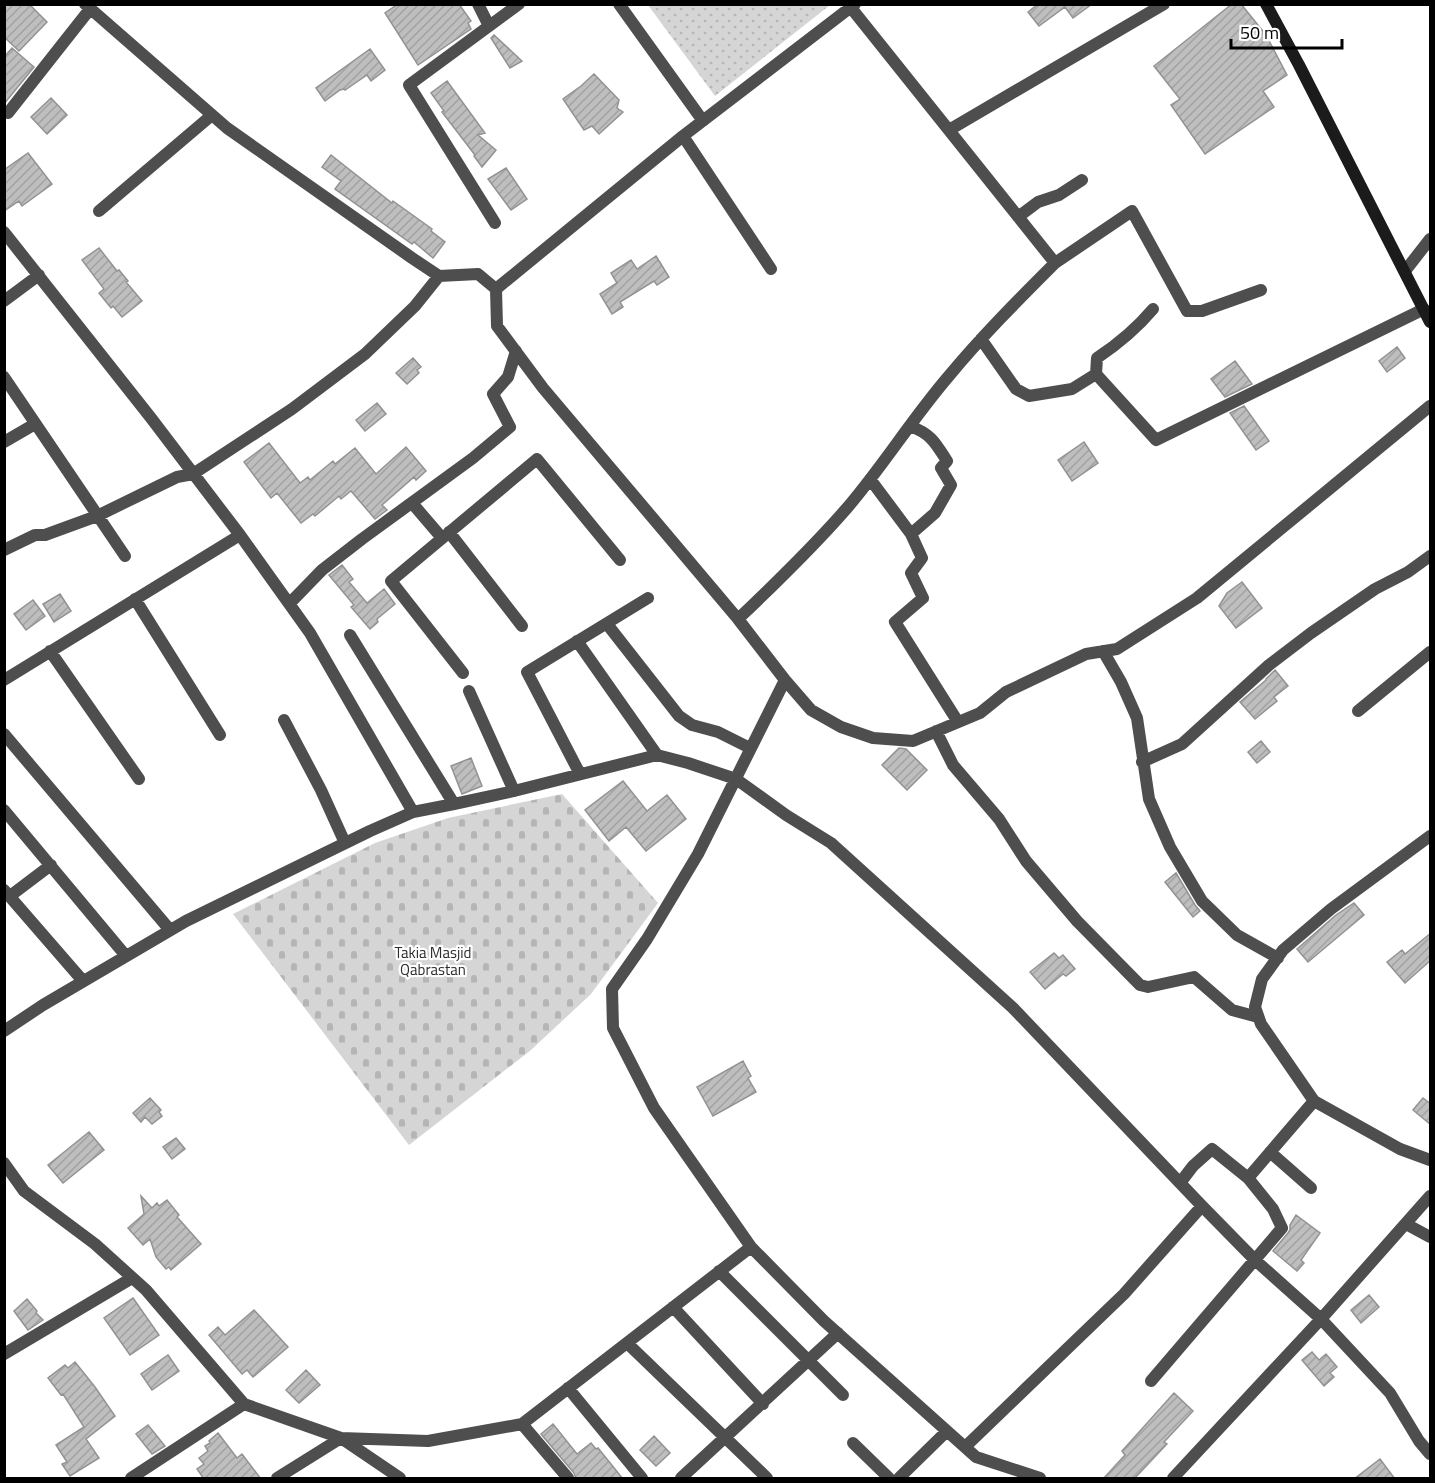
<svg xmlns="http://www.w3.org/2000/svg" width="1435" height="1483" font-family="'Titillium Web',sans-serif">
<defs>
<pattern id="cemetery-stones" width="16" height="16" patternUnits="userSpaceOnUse" patternTransform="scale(1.5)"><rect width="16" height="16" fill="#d5d5d5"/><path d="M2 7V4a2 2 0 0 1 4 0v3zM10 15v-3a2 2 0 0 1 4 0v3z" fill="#b5b5b5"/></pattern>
<pattern id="park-dots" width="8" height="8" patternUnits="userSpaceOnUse" patternTransform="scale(1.5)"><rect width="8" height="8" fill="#d5d5d5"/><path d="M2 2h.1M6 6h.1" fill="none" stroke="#b5b5b5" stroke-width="1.8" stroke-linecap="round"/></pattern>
<pattern id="building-hatch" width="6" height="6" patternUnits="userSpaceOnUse" patternTransform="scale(1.5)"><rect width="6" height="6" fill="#bebebe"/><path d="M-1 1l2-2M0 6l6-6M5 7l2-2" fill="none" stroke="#a2a2a2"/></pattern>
</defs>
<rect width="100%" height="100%" fill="#fff"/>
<!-- cemetery -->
<path fill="url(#cemetery-stones)" d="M562 794 658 903 591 994 531 1050 409 1145 233 914 375 843 448 818Z"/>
<!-- park -->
<path fill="url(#park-dots)" d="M648 5H830L715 96Z"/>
<!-- building -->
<path fill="url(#building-hatch)" stroke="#929292" stroke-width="1.5" d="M4 4H29L47 22 19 51 4 37Z
M398 4H459L471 21 468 23 471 29 418 65 385 13Z
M1038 4H1092L1073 18 1065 7 1039 26 1028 12Z
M1232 4H1241L1266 35 1287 75 1263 91 1274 107 1205 154 1171 105 1180 99 1154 66Z
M494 35 522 61 510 68 491 38Z
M12 48 34 67 4 104V57Z
M370 49 385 70 371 81 367 75 345 90 344 89 340 90 325 101 316 88Z
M594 74 619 100 617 108 623 112 599 134 592 126 584 130 563 99 581 86Z
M447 81 485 133 478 135 496 150 482 167 474 156 475 155 442 112 444 111 431 93Z
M51 98 67 115 47 134 31 117Z
M28 153 52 184 22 206 19 201 4 211V170Z
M331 155 392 203 393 201 432 229 431 231 445 242 433 258 414 242 412 244 335 189 341 181 322 167Z
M506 168 527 199 511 210 488 179Z
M99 248 117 271 119 270 128 281 126 282 142 301 122 317 113 306 111 308 99 293 104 289 82 260Z
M656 256 669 277 657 285 654 281 620 302 623 307 612 314 600 294 617 283 611 273 631 260 637 269Z
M1397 347 1405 358 1387 372 1379 361Z
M413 358 421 367 417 370 419 373 407 384 396 373Z
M1235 361 1252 384 1225 397 1211 379Z
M377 403 386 414 365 431 356 420Z
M1244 406 1269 441 1256 450 1230 413Z
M1084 442 1098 463 1072 481 1058 460Z
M269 443 300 483 308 477 310 480 333 461 335 464 355 448 376 474 406 447 426 471 416 480 414 477 382 505 387 510 375 519 351 491 341 499 339 496 315 516 313 514 301 523 277 493 271 498 244 462Z
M342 565 353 579 349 582 367 603 384 589 395 604 377 619 378 622 370 629 351 607 354 605 329 575Z
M1242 582 1262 608 1236 628 1219 606 1227 593Z
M60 594 71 611 54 622 43 604Z
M33 600 45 616 26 630 14 614Z
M1275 670 1288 686 1274 697 1277 701 1255 719 1240 702 1266 680V679Z
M1261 741 1270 752 1257 763 1248 752Z
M899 748 906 749 927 770 907 790 882 765Z
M471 758 482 786 462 794 451 766Z
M623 781 647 811 667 795 686 819 646 851 626 827 609 841 585 810Z
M1176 873 1195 905 1200 911 1193 917 1165 882Z
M1354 903 1364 915 1308 962 1297 949 1336 915Z
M1431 933V960L1405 983 1387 962 1402 950 1405 954Z
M1054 953 1059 958 1063 955 1075 969 1066 976 1063 974 1045 989 1030 972Z
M743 1061 751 1076 748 1078 756 1092 713 1116 697 1087Z
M150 1098 161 1110 159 1112 162 1116 152 1124 145 1117 141 1122 133 1113Z
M1423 1098 1431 1104V1125L1413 1110Z
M89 1132 104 1150 63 1183 48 1165Z
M176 1138 185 1149 172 1159 163 1147Z
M141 1196 152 1208 157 1203 159 1206 167 1200 179 1215 177 1217 201 1244 171 1270 169 1267 166 1269 156 1257 150 1239 143 1245 128 1228 144 1214Z
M1296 1215 1320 1233 1301 1260 1304 1263 1297 1271 1273 1251 1288 1233 1290 1230V1225Z
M1369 1295 1379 1307 1361 1323 1351 1310Z
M133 1298 159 1335 130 1355 104 1318Z
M27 1299 37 1311 36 1313 43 1320 28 1330 14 1311Z
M254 1310 288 1347 253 1377 247 1370 242 1374 209 1335 218 1327 225 1335Z
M1312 1352 1319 1360 1326 1354 1337 1367 1330 1373 1334 1377 1324 1386 1302 1360Z
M168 1355 179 1371 152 1390 141 1374Z
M75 1362 95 1387 115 1416 86 1439 99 1458 70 1476 62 1464 67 1462 56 1445 84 1427 63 1394 61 1395 48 1378 65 1365 68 1368Z
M306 1370 320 1385 299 1403 286 1390Z
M1174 1393 1193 1411 1164 1442 1167 1444 1134 1479H1103L1125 1455 1122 1451Z
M553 1424 577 1454 591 1443 596 1449 598 1448 623 1479H576L574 1473 541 1434Z
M148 1425 165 1446 152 1454 136 1434Z
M218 1433 237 1458 242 1454 261 1479H204L197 1469 204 1464 199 1458 208 1451 205 1446 210 1443 209 1441Z
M654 1436 670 1453 656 1466 640 1450Z
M1380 1459 1395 1479H1354Z"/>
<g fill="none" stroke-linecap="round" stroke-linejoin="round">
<!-- street -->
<path stroke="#4e4e4e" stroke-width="12" d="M85 4 227 128 412 258 439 276 478 274 496 289 497 326 543 388 738 619 785 680 811 710 841 727 873 738 913 741 980 713 1006 692 1086 654 1117 649 1197 598 1430 406
M478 4 489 26
M619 4 703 121
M8 113 90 9
M949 130 1164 4
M683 136 771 269
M99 211 212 115
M1018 217 1038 202 1059 195 1082 180
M495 223 409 85 519 4
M4 232 151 418 240 535 310 633 413 812
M1055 263 1132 211 1187 311H1202L1261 290
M1405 271 1430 239
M496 289 683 136 855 4
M4 301 39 275
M981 339 1016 389 1029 396 1072 389 1096 374 1097 358C1118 344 1137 328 1153 309
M1096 374 1156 440 1424 309
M4 377 125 556
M910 426C931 434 935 442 947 461L941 468 951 485 935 513 911 534 922 558 911 573 923 598 895 622 958 722
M4 442 35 424
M870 479 911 534
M412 503 442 538
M449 532 522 626
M4 550 35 535H45L97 516 177 477 193 474 292 409 365 354 415 306 439 276
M135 599 220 735
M289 604 322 570 362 539 473 458 510 427 493 394 508 377 516 351
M738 619C776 583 813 547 847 508 883 466 912 419 948 377 981 337 1018 300 1055 263L848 4
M607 624 679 716 692 725 718 732 750 748
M350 635 454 804
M577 641 657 755
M50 651 139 779
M1103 651 1121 682 1137 718 1149 799 1170 847 1202 901 1237 935 1278 958
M463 673 391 581 537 459 620 560
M4 680 240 535
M785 680 698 854 647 939 612 989 613 1028 654 1108 751 1247 824 1321 976 1457 1040 1478
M469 691 514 791
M1358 711 1430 652
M284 720 321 790 345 843
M936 731 953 765 999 819 1026 861 1077 921 1140 985 1148 987 1194 977 1232 1010 1258 1017
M4 734 170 930
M1142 762 1182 744 1269 665 1311 633 1375 589 1408 572 1430 556
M580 774 527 672 648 598
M4 810 126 956
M1430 836 1331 909 1283 950 1262 979 1255 1007 1261 1024 1314 1101 1400 1149 1430 1160
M4 890 83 981
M10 896 51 865
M4 1031 43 1005 186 921 370 831 413 812 454 804 514 791 657 755 688 763 736 779 786 815 831 843 1013 1008 1202 1206 1255 1260 1321 1319 1390 1393 1419 1441 1430 1454
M1270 1152 1311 1188
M4 1163 24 1191 95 1244 146 1290 244 1404 341 1438 428 1441 522 1424 751 1247
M1248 1178 1314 1101
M1406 1224 1430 1237
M719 1271 843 1395
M673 1307 763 1404
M627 1343 767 1478
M4 1354 132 1278
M1151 1381 1282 1228 1273 1209 1248 1178 1212 1149 1193 1166 1180 1183
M568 1388 642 1478
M522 1424 568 1478
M853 1443 889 1478
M965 1447 1124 1294 1202 1206
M131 1478 244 1404
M277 1478 341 1438 400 1478
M681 1478 838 1333
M899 1478 947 1431
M1173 1478 1321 1319 1430 1196"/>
<!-- secondary -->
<path stroke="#1b1b1b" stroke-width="12" d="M1266 4 1299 65 1430 322"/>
</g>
<g text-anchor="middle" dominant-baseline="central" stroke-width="4.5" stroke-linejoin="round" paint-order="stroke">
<!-- park labels -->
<g font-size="15" fill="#2c2c2c" stroke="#fff">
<text x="433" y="952">Takia Masjid<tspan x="433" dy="17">Qabrastan</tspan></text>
</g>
</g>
<!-- border -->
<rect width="1435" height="1483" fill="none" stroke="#000000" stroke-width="12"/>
<!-- scale -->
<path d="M1231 39v9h111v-9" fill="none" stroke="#000000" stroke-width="3"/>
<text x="1240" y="39" font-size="18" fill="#000000" stroke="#ffffff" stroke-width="4.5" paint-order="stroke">50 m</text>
</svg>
